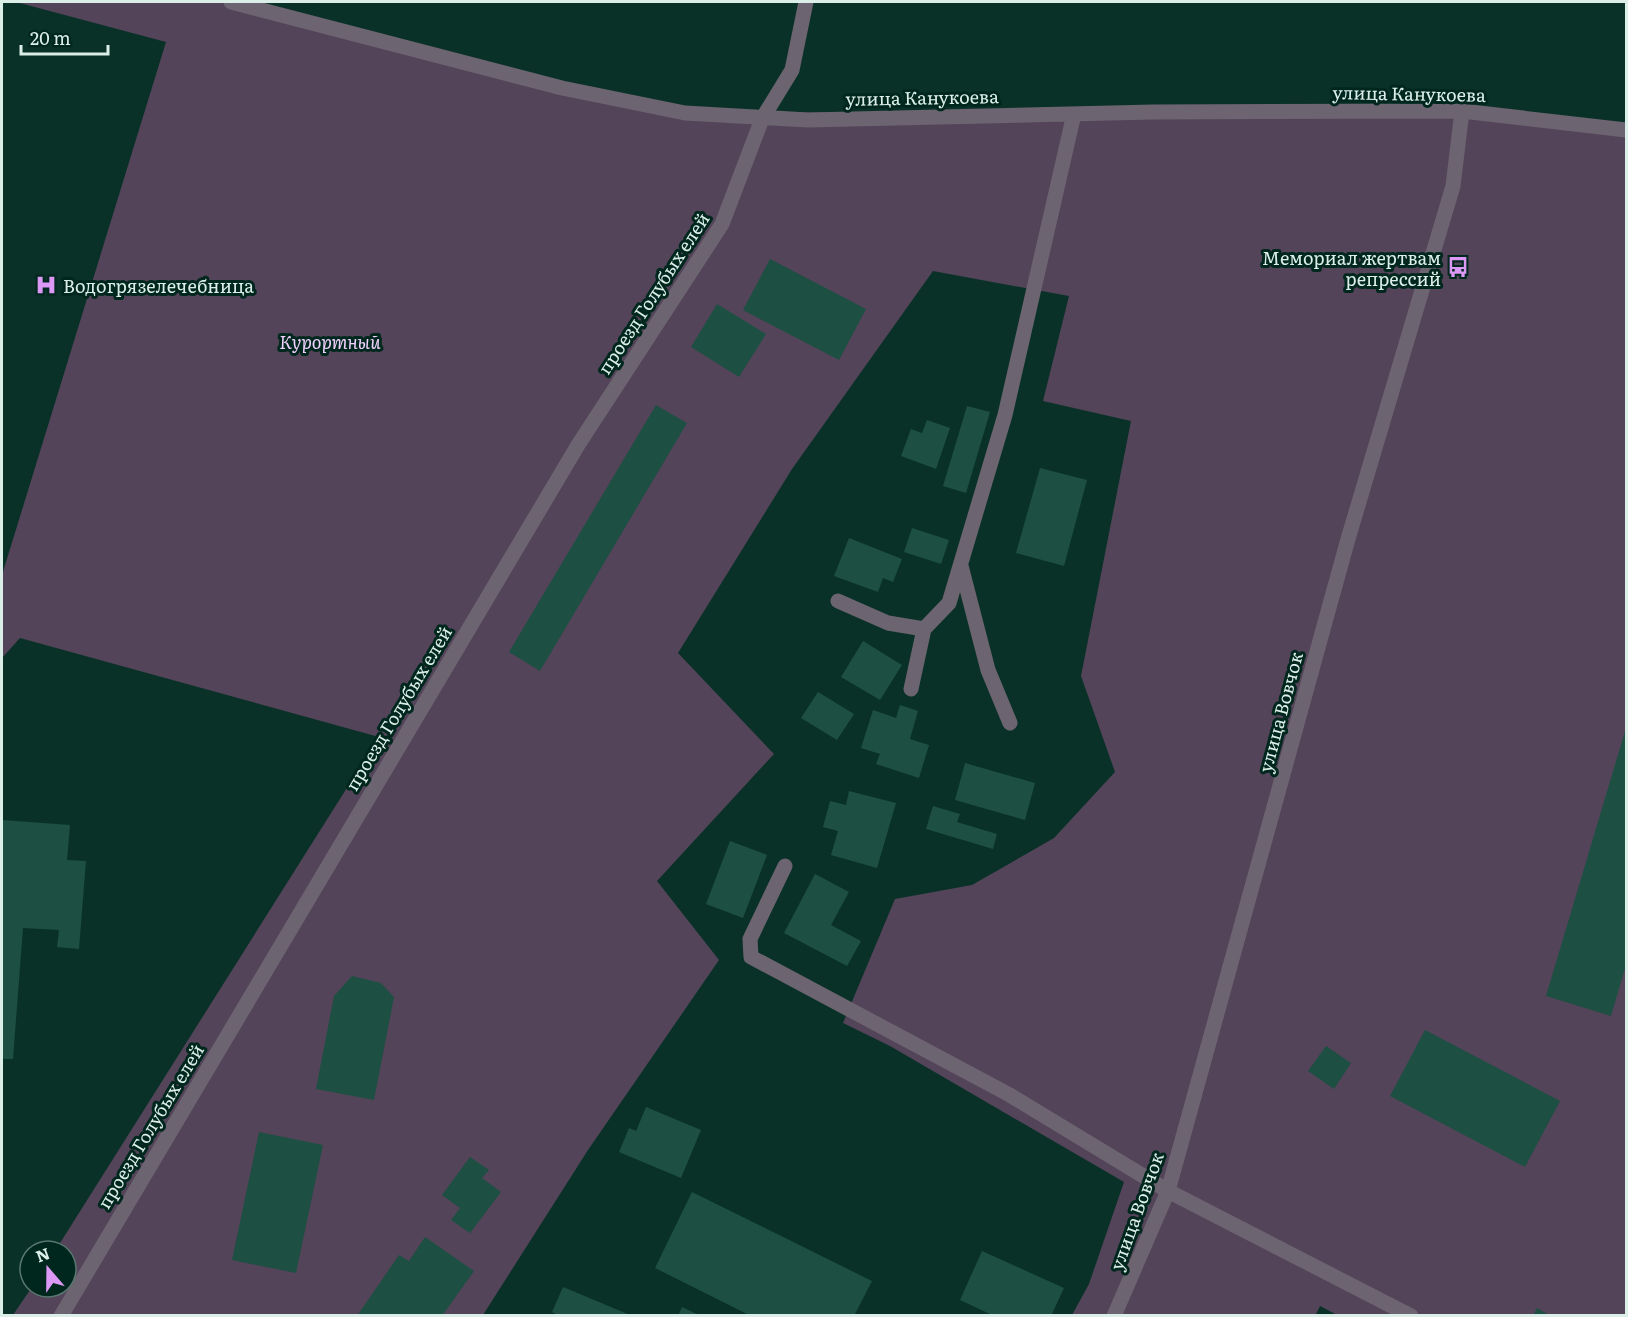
<svg xmlns="http://www.w3.org/2000/svg" width="1628" height="1317" font-family="Literata,serif">
<rect width="100%" height="100%" fill="#0a3128"/>
<!-- green -->
<path fill="#534459" d="M16 2H231L685 113 1352 110 1626 130V1315L1339 1316 1320 1306 1315 1316 1072 1315 1089 1284 1124 1182 890 1046 843 1023 895 899 972 885 1054 838 1115 772 1081 676 1131 421 1043 401 1069 296 933 271 792 469 678 653 774 754 657 881 719 960 588 1150 483 1315H13L32 1287H66V1251H55L379 737 20 638 2 658V575L166 42Z"/>
<!-- building -->
<path fill="#1d4f43" d="M770 259 866 309 839 360 743 310Z
M717 304 766 334 739 377 691 347Z
M656 405 687 423 540 671 509 652Z
M967 406 990 412 966 493 943 486Z
M927 420 950 428 936 469 901 456 911 429 922 433Z
M1040 468 1087 480 1064 566 1016 553Z
M912 528 949 540 941 564 904 552Z
M849 538 902 559 893 582 883 578 878 592 834 576Z
M863 641 902 665 880 700 841 677Z
M818 692 854 714 837 740 801 718Z
M900 705 918 711 910 739 929 745 919 778 876 764 880 754 861 748 873 710 896 718Z
M1626 728V965L1611 1016 1546 996Z
M965 763 1035 783 1025 820 955 800Z
M849 791 896 803 877 868 831 855 838 831 823 827 830 801 846 805Z
M933 806 960 814 957 822 997 834 993 849 926 829Z
M2 820 70 825 67 860 86 861 79 949 57 947 59 930 23 928 13 1059H2Z
M730 841 767 855 743 918 706 904Z
M815 874 849 892 831 925 861 941 847 966 784 933Z
M352 976 381 983 394 997 374 1100 316 1089 334 996Z
M1425 1030 1560 1101 1525 1167 1390 1096Z
M1326 1046 1351 1063 1334 1089 1308 1071Z
M646 1107 701 1130 681 1178 619 1152 629 1128 636 1131Z
M259 1132 323 1145 296 1273 232 1260Z
M470 1157 489 1170 482 1178 501 1192 470 1233 451 1220 460 1208 442 1195Z
M692 1192 872 1281 854 1316H751L655 1268Z
M425 1237 474 1271 442 1316H357L399 1255 409 1261Z
M982 1251 1064 1288 1051 1316H994L960 1300Z
M563 1287 630 1315V1316H559L552 1312Z
M682 1307 701 1316H678Z
M1537 1308 1551 1316H1533Z"/>
<g fill="none" stroke-linecap="round" stroke-linejoin="round">
<!-- minor -->
<path stroke="#6c6470" stroke-width="15" d="M231 2 562 88 685 113 808 120 1153 112 1462 111 1626 130
M961 566 988 670 1010 723
M838 601 888 623 924 629
M911 689 924 629 949 603 1005 415 1074 114
M785 866 750 939 751 957 1008 1094 1168 1191 1411 1316
M61 1316 578 445 722 224 762 119 792 70 806 2
M1114 1316 1168 1191 1348 539 1453 186 1462 111"/>
</g>
<!-- icons -->
<defs>
<symbol id="bus-bare" viewBox="-9 -9 18 18"><path d="M-5-6H5V4H4V6H2V4H-2V6H-4V4H-5ZM-3.5-4V0h7V-4ZM-3.5 1.2v1.5H-2V1.2ZM2 1.2v1.5H3.5V1.2Z" fill="#db99f5" stroke="#00271e" stroke-width="2.5" paint-order="stroke"/></symbol>
<symbol id="hospital-bare" viewBox="-9 -9 18 18"><path d="M-5-5h3v3.5h4V-5h3V5h-3V1.5h-4V5h-3Z" fill="#db99f5" stroke="#00271e" stroke-width="2.5" paint-order="stroke"/></symbol>
</defs>
<g fill-rule="evenodd">
<use href="#bus-bare" x="1443" y="252" width="30" height="30"/>
<use href="#hospital-bare" x="31" y="270" width="30" height="30"/>
</g>
<g text-anchor="middle" dominant-baseline="central" stroke-width="6" stroke-linejoin="round" paint-order="stroke">
<!-- street labels -->
<g font-size="18" fill="#dbefe8" stroke="#00271e">
<text transform="translate(1409 93) rotate(1)">улица Канукоева</text>
<text transform="translate(922 97) rotate(-1)">улица Канукоева</text>
<text transform="translate(653 293) rotate(-57)">проезд Голубых елей</text>
<text transform="translate(398 708) rotate(-59)">проезд Голубых елей</text>
<text transform="translate(1280 712) rotate(-75)">улица Вовчок</text>
<text transform="translate(150 1126) rotate(-59)">проезд Голубых елей</text>
<text transform="translate(1136 1211) rotate(-70)">улица Вовчок</text>
</g>
<!-- poi labels -->
<g font-size="18" fill="#dbefe8" stroke="#00271e" text-anchor="end">
<text x="1441" y="257">Мемориал жертвам<tspan x="1441" dy="21">репрессий</tspan></text>
<text x="63" y="285" text-anchor="start">Водогрязелечебница</text>
</g>
<!-- park labels -->
<g font-size="18" font-style="italic" fill="#f1d1fe" stroke="#00271e">
<text x="330" y="341">Курортный</text>
</g>
</g>
<!-- border -->
<rect width="1628" height="1317" fill="none" stroke="#dbefe8" stroke-width="6"/>
<!-- north arrow -->
<g transform="translate(48 1269) rotate(340)"><circle r="28" fill="#00271e" stroke="#58776f" stroke-width="1.5"/>
<path d="M0-4.5L10 22L0 15L-10 22Z" fill="#db99f5"/>
<text y="-9" font-size="16" font-weight="bold" text-anchor="middle" fill="#dbefe8">N</text>
</g>
<!-- scale -->
<path d="M21 45v9h87v-9" fill="none" stroke="#dbefe8" stroke-width="3"/>
<text x="30" y="45" font-size="18" fill="#dbefe8" stroke="#00271e" stroke-width="4.5" paint-order="stroke">20 m</text>
</svg>
